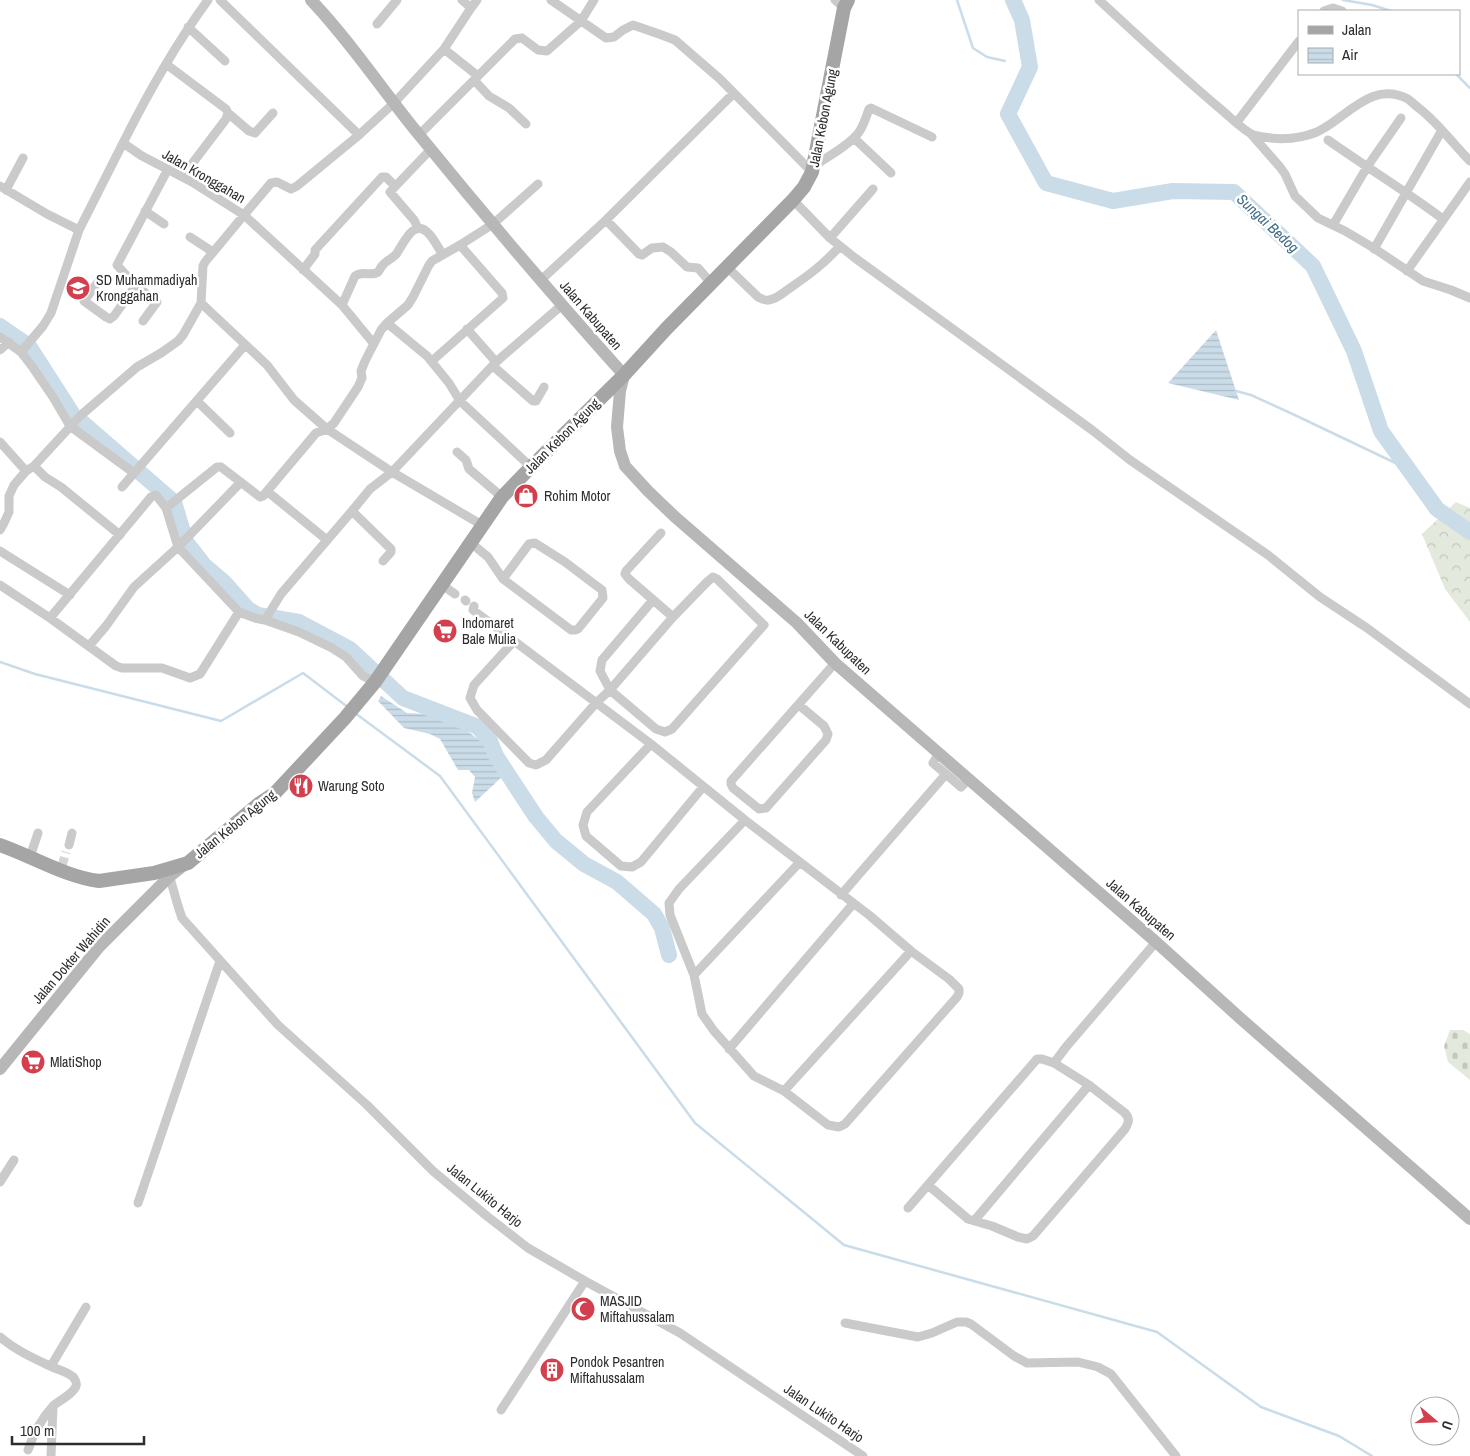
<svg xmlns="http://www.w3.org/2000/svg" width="1470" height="1456" font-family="'Archivo Narrow',sans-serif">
<defs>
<pattern id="forest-crowns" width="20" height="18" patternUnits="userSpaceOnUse" patternTransform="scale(1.25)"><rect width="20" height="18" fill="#e3e9dc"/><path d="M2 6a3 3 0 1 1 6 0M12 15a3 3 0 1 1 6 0" fill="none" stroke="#c3c8bd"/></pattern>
<pattern id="cemetery-stones" width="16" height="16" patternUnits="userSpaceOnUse" patternTransform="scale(1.25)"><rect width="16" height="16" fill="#e3e9dc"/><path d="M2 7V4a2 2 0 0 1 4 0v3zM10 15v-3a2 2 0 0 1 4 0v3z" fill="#c3c8bd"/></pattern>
<pattern id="water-rules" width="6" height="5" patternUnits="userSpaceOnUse" patternTransform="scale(1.25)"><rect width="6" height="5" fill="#cadce8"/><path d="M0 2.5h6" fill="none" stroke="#aebdc7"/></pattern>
</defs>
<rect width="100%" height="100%" fill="#fff"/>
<!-- forest -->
<path fill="url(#forest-crowns)" d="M1456 502 1470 508V622L1445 589 1422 534Z"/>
<!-- cemetery -->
<path fill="url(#cemetery-stones)" d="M1450 1030H1463L1470 1034V1080L1448 1062 1444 1046Z"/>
<!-- water -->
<path fill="url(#water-rules)" d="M1216 330 1236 391 1239 400 1168 383Z
M381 696 407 713 426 714 463 728 486 745 504 775 475 802 472 793 475 777 469 770H458L440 739 430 734 404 728 378 701Z"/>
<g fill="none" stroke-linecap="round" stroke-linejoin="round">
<!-- stream -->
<path stroke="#cadce8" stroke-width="2.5" d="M957 0 973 48 987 57 1005 61
M1343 0 1372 5 1391 11
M1456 74 1470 88
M1236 391 1251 395 1301 418 1408 469
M0 662 35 674 221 721 303 673 349 708
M355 713 440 776 695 1123 844 1245 1157 1332 1261 1407 1339 1436 1372 1456"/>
<!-- river -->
<path stroke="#cadce8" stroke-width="16" d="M1013 0 1022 20 1030 67 1008 114 1046 183 1113 201 1173 191 1234 192 1313 266 1354 351 1381 431 1437 509 1470 532
M0 326 29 346 72 413
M83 423 174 502 186 542 204 565 224 582 248 609 258 615 299 622 350 649 403 698 478 727 490 741 496 756 536 817 556 841 584 864 617 882 654 914 662 928 669 955"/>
<!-- minor-tunnel -->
<path stroke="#d5d5d5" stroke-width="9" stroke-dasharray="9 4.5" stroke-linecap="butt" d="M62 866 66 852"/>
<!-- minor -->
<path stroke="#cacaca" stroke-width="9" d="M208 0C175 45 148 93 123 143L142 156 192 182 244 215 271 183 277 182 291 189 297 186 359 135 394 103 444 49
M220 0 359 135
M462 0 471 8 477 0
M551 0 606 38 614 37 623 30 633 25 659 34 675 40 720 79 812 172
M835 0 844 8
M1099 0C1140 38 1181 76 1224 112 1231 118 1245 132 1254 135 1274 140 1297 140 1317 132 1347 118 1371 80 1408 99 1412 102 1416 106 1420 109 1439 124 1453 144 1470 161
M471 8 444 49 478 76
M1324 11 1333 8 1342 11
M377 24 397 0
M188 27 225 61
M166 64 226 109 228 113 226 119 182 177
M474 80 489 96 509 108 526 124
M228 113 249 131 255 133 273 113
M1237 122 1299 41
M1251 134 1280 167 1285 174 1295 196 1318 218 1345 231 1372 247 1423 281 1451 290 1470 298
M419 135 515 39 522 38 538 50 547 51 581 21 594 0
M854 138 891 173
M1328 140C1366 167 1406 191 1443 219
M813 166C825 159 852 143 859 132 864 125 866 117 869 109L871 108 932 137
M0 186 47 214 79 230
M6 190 23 158
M793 200 830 238 855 258 1092 430 1130 460 1268 555 1320 597 1367 628 1470 704
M145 211 164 224
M606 220 639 254 642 255 652 248 663 247 671 252 687 267 698 268 711 283
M1333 225 1367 167 1401 118
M417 229 416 224 414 220 390 192 431 149
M190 237 213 252
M830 238 873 189
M1374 249 1442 130
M727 267 758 297C762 299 766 301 769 300 777 299 784 292 790 288 809 275 824 264 840 246
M303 270 315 254V250L382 177H386L395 186
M1407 271 1470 182
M541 280 606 220 734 93
M98 282 84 301 106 317 110 319 114 316 136 285
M201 303 267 365 294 400 327 429 392 472 482 525
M342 305 355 276C363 270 372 277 378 272 380 270 380 268 382 266 386 260 393 259 397 253 404 243 414 216 430 235 435 241 439 249 443 255
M143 321 157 302 134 284 117 265 168 169
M387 323 427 356 449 383 460 401 531 467
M467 329 496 362
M0 337 21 352 31 365 53 397 70 426 134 473
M0 350 9 342
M21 352 43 326 51 313 79 230 123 143
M432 361 503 298 502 293 460 245
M493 366 533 401H536L544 387
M197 401 230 433
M0 442 26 471 34 466 80 416 137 367 161 353 178 341 183 335 201 303 203 266 205 262 244 215 342 305 374 344
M457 452 466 460 469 469 502 497
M34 466 45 477 61 487 120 535
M122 487 245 345
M268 492 327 540
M166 508 217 467H221L260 497 263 496 316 433 327 429 334 423 358 387 362 378 361 371 365 361 381 330 387 323 408 305 413 297 429 265 432 261 460 245 493 224 538 184
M352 511 391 549V552L383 561
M0 530 4 523 9 512V496L14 485 26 471
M661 533 626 571 625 574 629 579 673 617
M471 543 488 557 503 579 571 630H575L578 629 603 598 602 590 565 562 535 543 529 544 503 579
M0 551 70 595
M713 577 717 579 764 625 672 729 665 732 656 729 610 690 673 617 707 582Z
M0 585 50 618 116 666 122 668H162L190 678 200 674 239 612
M442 585 455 594
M465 600 466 601
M474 606 473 610 651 744 745 820 869 915 911 951 949 979 959 989V993L957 997 845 1124 839 1127 828 1125 784 1091 754 1076 714 1031 702 1014 694 975 670 915 669 903 679 889 745 820
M50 618 151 497 156 495 166 508 178 547 239 612 255 618 265 620 299 632 332 648 346 657 363 676 375 682
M265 620 281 594 352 511 370 489 392 472 496 362 562 305
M514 641 474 685 470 698 477 710 529 763 536 765 546 760 596 703 610 690 600 671 602 660 653 600
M89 646 106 626 134 587 178 547 241 482
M799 705 824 726 828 734 826 740 766 808 759 809 733 788 731 784V781L835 663
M651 744 587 812 583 825 586 836 621 866 632 867 641 862 703 787
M946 774 961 787 969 779
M69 845 72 833
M30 857 38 833
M168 871 178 906 182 918 278 1025 367 1105 433 1171 488 1217 528 1248 585 1281 680 1333 863 1456
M841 895 946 774 933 763 939 753
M694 975 800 862
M729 1049 853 904
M784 1091 911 951
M0 1182 14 1160
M928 1185 968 1219 992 1226 1018 1237 1027 1239 1033 1236 1125 1129C1129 1122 1130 1119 1125 1113L1089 1085 1054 1063
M138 1203 220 961
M908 1208 1037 1059H1042L1054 1063 1066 1047 1156 942
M974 1221 1089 1085
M845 1323 918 1337 932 1333 957 1322H966L971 1324 1014 1356 1027 1363 1078 1362 1098 1367 1111 1374 1176 1456
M0 1337C15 1350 33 1358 50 1366 58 1370 69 1372 74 1378 76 1381 77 1383 76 1386 74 1393 59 1401 53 1406 42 1418 33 1435 28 1450
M51 1366 86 1307
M501 1410 585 1281
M51 1456 53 1407"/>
<!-- secondary -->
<path stroke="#b7b7b7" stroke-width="12" d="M311 0C351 42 383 91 420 136 486 217 554 297 624 375L620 391 617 427 620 451 625 466 648 491 674 516 797 623 835 663 1156 942 1240 1018 1470 1219
M0 1069 99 947 170 876 184 865"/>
<!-- primary -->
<path stroke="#a5a5a5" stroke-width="14" d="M0 845C32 856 66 877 99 881L154 873 188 863 260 803 275 793 345 718 375 682 502 497 531 467 624 375 666 329 793 200 804 187 812 172 844 8 848 0"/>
</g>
<!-- icons -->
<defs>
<symbol id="school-disc" viewBox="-11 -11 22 22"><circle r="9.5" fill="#d43f4d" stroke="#fff"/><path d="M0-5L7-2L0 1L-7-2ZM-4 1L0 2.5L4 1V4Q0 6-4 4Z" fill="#fff"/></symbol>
<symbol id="shop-disc" viewBox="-11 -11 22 22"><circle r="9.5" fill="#d43f4d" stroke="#fff"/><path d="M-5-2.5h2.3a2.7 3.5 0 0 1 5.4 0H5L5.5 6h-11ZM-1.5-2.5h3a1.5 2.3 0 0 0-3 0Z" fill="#fff"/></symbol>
<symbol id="supermarket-disc" viewBox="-11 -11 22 22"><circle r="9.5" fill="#d43f4d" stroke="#fff"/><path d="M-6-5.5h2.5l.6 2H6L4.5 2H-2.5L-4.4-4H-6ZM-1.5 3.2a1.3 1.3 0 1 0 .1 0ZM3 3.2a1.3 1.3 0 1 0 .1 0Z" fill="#fff"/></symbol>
<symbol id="restaurant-disc" viewBox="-11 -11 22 22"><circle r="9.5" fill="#d43f4d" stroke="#fff"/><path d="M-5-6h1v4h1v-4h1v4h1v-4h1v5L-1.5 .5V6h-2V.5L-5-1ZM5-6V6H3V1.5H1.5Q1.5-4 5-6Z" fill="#fff"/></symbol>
<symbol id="mosque-disc" viewBox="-11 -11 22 22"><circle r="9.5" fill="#d43f4d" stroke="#fff"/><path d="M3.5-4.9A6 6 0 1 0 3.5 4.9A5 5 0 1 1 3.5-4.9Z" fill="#fff"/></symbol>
<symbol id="building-disc" viewBox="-11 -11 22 22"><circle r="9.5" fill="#d43f4d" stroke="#fff"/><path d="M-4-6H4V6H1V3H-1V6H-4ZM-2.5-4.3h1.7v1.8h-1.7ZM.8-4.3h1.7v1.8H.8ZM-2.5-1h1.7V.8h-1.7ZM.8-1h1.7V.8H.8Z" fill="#fff"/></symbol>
</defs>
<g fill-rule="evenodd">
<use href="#school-disc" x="64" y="274" width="28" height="28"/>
<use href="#shop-disc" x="512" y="482" width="28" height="28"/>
<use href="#supermarket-disc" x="431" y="617" width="28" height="28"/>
<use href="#restaurant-disc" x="287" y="772" width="28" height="28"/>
<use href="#supermarket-disc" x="19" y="1048" width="28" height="28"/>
<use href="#mosque-disc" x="569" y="1295" width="28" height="28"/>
<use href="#building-disc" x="538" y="1356" width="28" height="28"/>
</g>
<g text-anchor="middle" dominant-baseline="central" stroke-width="5" stroke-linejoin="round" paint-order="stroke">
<!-- street labels -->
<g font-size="14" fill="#2d2d2d" stroke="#fff">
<text transform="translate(823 118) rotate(-79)">Jalan Kebon Agung</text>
<text transform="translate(204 176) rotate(30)">Jalan Kronggahan</text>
<text transform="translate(591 315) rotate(49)">Jalan Kabupaten</text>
<text transform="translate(562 436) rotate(-45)">Jalan Kebon Agung</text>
<text transform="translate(838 642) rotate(44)">Jalan Kabupaten</text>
<text transform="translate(235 824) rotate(-39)">Jalan Kebon Agung</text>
<text transform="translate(1141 909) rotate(41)">Jalan Kabupaten</text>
<text transform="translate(71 960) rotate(-49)">Jalan Dokter Wahidin</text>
<text transform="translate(485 1195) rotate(39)">Jalan Lukito Harjo</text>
<text transform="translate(824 1413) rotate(34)">Jalan Lukito Harjo</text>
</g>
<!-- poi labels -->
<g font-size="14" fill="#2d2d2d" stroke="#fff" text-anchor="start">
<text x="96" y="280">SD Muhammadiyah<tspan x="96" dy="16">Kronggahan</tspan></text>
<text x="544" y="496">Rohim Motor</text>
<text x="462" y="623">Indomaret<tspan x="462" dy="16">Bale Mulia</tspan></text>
<text x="318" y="786">Warung Soto</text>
<text x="50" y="1062">MlatiShop</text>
<text x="600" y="1301">MASJID<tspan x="600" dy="16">Miftahussalam</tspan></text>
<text x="570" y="1362">Pondok Pesantren<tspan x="570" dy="16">Miftahussalam</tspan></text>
</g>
<!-- water labels -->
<g font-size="15" font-style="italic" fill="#436e87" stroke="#fff">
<text transform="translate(1268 223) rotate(43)">Sungai Bedog</text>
</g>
</g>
<!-- legend -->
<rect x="1298" y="10" width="162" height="65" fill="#ffffff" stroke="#ababab"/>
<rect x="1308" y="26" width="25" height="8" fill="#a5a5a5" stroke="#ababab"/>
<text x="1342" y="35" font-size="15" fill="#2d2d2d">Jalan</text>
<rect x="1308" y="48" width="25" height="15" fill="url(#water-rules)" stroke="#ababab"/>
<text x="1342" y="60" font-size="15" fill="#2d2d2d">Air</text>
<!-- north arrow -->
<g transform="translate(1435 1421) rotate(109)"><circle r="24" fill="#ffffff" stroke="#ababab"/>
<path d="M0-4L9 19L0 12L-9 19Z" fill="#d43f4d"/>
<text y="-8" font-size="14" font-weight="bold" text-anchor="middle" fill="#2d2d2d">U</text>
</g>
<!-- scale -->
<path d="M12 1436v8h132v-8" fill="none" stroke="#2d2d2d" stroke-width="2.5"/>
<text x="20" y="1436" font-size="15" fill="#2d2d2d" stroke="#ffffff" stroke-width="4" paint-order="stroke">100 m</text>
</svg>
